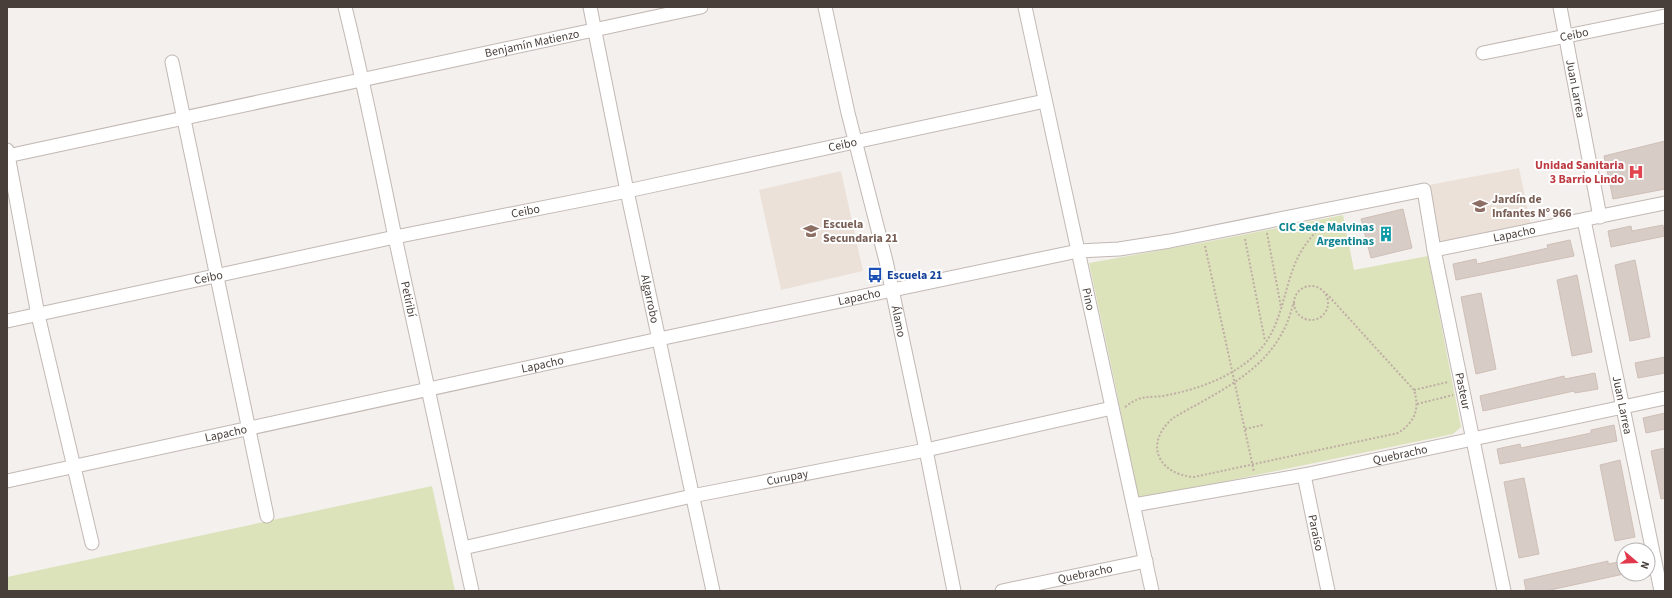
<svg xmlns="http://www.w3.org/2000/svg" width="1672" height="598" font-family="'Source Sans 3',sans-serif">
<rect width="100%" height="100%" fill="#f4f0ed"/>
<!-- education -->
<path fill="#ece1d8" d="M1519 168 1531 226 1440 244 1429 185Z
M841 171 863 271 781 290 759 190Z"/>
<!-- green -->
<path fill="#dce3bb" d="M1343 215 1354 270 1428 256 1461 427 1453 434 1141 499 1135 492 1117 393 1089 263 1201 243Z
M432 486 455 591H7V577Z"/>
<!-- building -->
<path fill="#d8ccc6" stroke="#cfbfb7" d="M1665 141V189L1613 199 1604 156Z
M1403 209 1412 248 1371 258 1361 219Z
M1663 225 1665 236 1611 247 1608 231 1631 226 1632 231Z
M1570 240 1574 256 1456 280 1453 264 1476 259 1477 264 1548 248 1547 245Z
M1635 260 1650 337 1630 341 1615 265Z
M1577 275 1592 352 1572 356 1557 280Z
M1481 293 1496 369 1476 374 1461 297Z
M1665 357V373L1638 378 1635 363Z
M1595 373 1598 389 1575 393 1574 391 1483 411 1480 396 1564 376 1565 379Z
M1665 413V429L1646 433 1643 418Z
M1614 425 1617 441 1500 464 1497 449 1520 444 1521 448 1591 433V430Z
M1665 448V498L1661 499 1651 451Z
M1620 460 1635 537 1615 541 1600 465Z
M1524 478 1539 554 1519 558 1504 482Z
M1608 561V564L1624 561V574L1550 590V591H1526L1524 580Z"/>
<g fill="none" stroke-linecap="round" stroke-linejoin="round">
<defs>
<g id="minor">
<path id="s1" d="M345 7C364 83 379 160 395 237 421 355 447 473 472 591"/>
<path id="s2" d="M590 7 627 191 713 591"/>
<path id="s3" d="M825 7 848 113 886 261 926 450 954 591"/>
<path id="s4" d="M1025 7 1152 591"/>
<path id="s5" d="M1560 7 1600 217"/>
<path id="s6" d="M1483 53 1665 16"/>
<path d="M172 62 267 516"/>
<path d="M7 150 38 315 92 543"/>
<path id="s7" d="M7 156 701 7"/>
<path id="s8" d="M1584 220 1661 591"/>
<path id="s9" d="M1434 250 1665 203"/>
<path id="s10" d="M7 321 395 237 627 191 1045 101"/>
<path id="s11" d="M1304 475 1328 591"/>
<path id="s12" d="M7 481 659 339 1078 251 1119 249 1170 241 1424 190 1434 250 1504 591"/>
<path id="s13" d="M1134 505 1304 475 1665 398"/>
<path id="s14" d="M463 548 692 496 926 450 1112 408"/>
<path id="s15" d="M1002 591 1146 561"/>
</g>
</defs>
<!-- minor casing -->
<use href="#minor" stroke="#c2b8b3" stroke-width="15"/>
<!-- path -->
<path stroke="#bfaea3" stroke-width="2" stroke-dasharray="2 2" stroke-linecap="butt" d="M1267 233 1281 307
M1245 239 1265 341
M1205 246 1254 472
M1294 303a17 17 0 1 1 34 0a17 17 0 1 1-34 0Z
M1294 301C1291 312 1288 323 1282 333 1260 375 1212 395 1173 418 1144 443 1157 474 1194 477L1398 433C1415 422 1420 409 1414 390L1325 292
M1414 390 1448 382
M1417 404 1453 395
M1125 407C1143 393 1149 399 1168 395 1199 389 1235 376 1258 352 1283 326 1283 288 1298 257 1304 245 1314 233 1324 224
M1245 429 1263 425"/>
<!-- minor -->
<use href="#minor" stroke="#fff" stroke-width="13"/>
</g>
<!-- icons -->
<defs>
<symbol id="hospital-bare" viewBox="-9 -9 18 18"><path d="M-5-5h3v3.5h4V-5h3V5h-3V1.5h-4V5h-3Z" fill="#e0444e" stroke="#fff" stroke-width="2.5" paint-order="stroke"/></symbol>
<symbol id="school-bare" viewBox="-9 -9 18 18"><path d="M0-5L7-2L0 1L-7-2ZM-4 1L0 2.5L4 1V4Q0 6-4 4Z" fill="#8d6e63" stroke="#fff" stroke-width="2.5" paint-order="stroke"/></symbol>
<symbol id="building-bare" viewBox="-9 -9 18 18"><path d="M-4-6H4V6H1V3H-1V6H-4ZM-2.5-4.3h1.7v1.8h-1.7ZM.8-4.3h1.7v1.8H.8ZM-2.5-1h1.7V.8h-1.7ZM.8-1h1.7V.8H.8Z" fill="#0f9aa8" stroke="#fff" stroke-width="2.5" paint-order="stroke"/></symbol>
<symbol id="bus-bare" viewBox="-9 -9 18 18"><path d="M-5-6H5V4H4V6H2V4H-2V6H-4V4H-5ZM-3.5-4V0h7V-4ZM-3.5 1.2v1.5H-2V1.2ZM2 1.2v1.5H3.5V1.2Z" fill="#1a4fb4" stroke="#fff" stroke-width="2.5" paint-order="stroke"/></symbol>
</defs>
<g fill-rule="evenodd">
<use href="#hospital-bare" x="1625" y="161" width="22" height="22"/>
<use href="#school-bare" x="1469" y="195" width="22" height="22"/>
<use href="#school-bare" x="800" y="220" width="22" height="22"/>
<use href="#building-bare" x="1375" y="223" width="22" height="22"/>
<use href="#bus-bare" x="864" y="264" width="22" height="22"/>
</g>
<g text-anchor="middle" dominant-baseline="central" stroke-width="4" stroke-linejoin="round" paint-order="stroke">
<!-- street labels -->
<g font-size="12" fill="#483f3b" stroke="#fff">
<text stroke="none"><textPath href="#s6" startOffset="93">Ceibo</textPath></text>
<text stroke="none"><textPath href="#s7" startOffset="537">Benjamín Matienzo</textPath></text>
<text stroke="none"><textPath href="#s5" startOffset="83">Juan Larrea</textPath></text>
<text stroke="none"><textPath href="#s10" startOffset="854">Ceibo</textPath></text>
<text stroke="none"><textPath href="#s10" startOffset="530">Ceibo</textPath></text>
<text stroke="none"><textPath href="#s9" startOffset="82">Lapacho</textPath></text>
<text stroke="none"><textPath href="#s10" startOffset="206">Ceibo</textPath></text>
<text stroke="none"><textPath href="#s12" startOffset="872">Lapacho</textPath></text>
<text stroke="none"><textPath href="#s1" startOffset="299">Petiribí</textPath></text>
<text stroke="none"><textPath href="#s2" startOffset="298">Algarrobo</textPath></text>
<text stroke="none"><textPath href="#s4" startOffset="299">Pino</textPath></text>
<text stroke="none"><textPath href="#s3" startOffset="323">Álamo</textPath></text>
<text stroke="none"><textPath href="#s12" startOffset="548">Lapacho</textPath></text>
<text stroke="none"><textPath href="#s12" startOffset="1652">Pasteur</textPath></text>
<text stroke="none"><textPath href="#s8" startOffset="189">Juan Larrea</textPath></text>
<text stroke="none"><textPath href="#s12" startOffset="224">Lapacho</textPath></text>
<text stroke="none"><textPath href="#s13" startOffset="271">Quebracho</textPath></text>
<text stroke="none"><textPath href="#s14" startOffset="332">Curupay</textPath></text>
<text stroke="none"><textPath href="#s11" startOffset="59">Paraíso</textPath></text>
<text stroke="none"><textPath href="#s15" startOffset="85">Quebracho</textPath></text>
</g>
<!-- health labels -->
<g font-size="12" font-weight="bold" fill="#be3a42" stroke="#fff" text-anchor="end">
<text x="1624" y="165">Unidad Sanitaria<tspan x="1624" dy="14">3 Barrio Lindo</tspan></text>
</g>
<!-- education labels -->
<g font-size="12" font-weight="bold" fill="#785e54" stroke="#fff" text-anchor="start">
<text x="1492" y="199">Jardín de<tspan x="1492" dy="14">Infantes N° 966</tspan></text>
<text x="823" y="224">Escuela<tspan x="823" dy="14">Secundaria 21</tspan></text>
</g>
<!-- culture labels -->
<g font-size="12" font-weight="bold" fill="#0d838f" stroke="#fff" text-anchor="end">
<text x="1374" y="227">CIC Sede Malvinas<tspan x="1374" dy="14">Argentinas</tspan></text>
</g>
<!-- transit labels -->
<g font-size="12" font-weight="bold" fill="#164399" stroke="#fff" text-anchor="start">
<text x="887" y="275">Escuela 21</text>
</g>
</g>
<!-- border -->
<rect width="1672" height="598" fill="none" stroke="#483f3b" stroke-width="16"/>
<!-- north arrow -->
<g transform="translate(1636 562) rotate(109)"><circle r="19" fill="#ffffff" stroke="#b6b2b1"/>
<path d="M0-3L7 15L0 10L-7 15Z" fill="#e1384c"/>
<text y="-6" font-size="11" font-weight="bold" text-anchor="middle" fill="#483f3b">N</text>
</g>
</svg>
